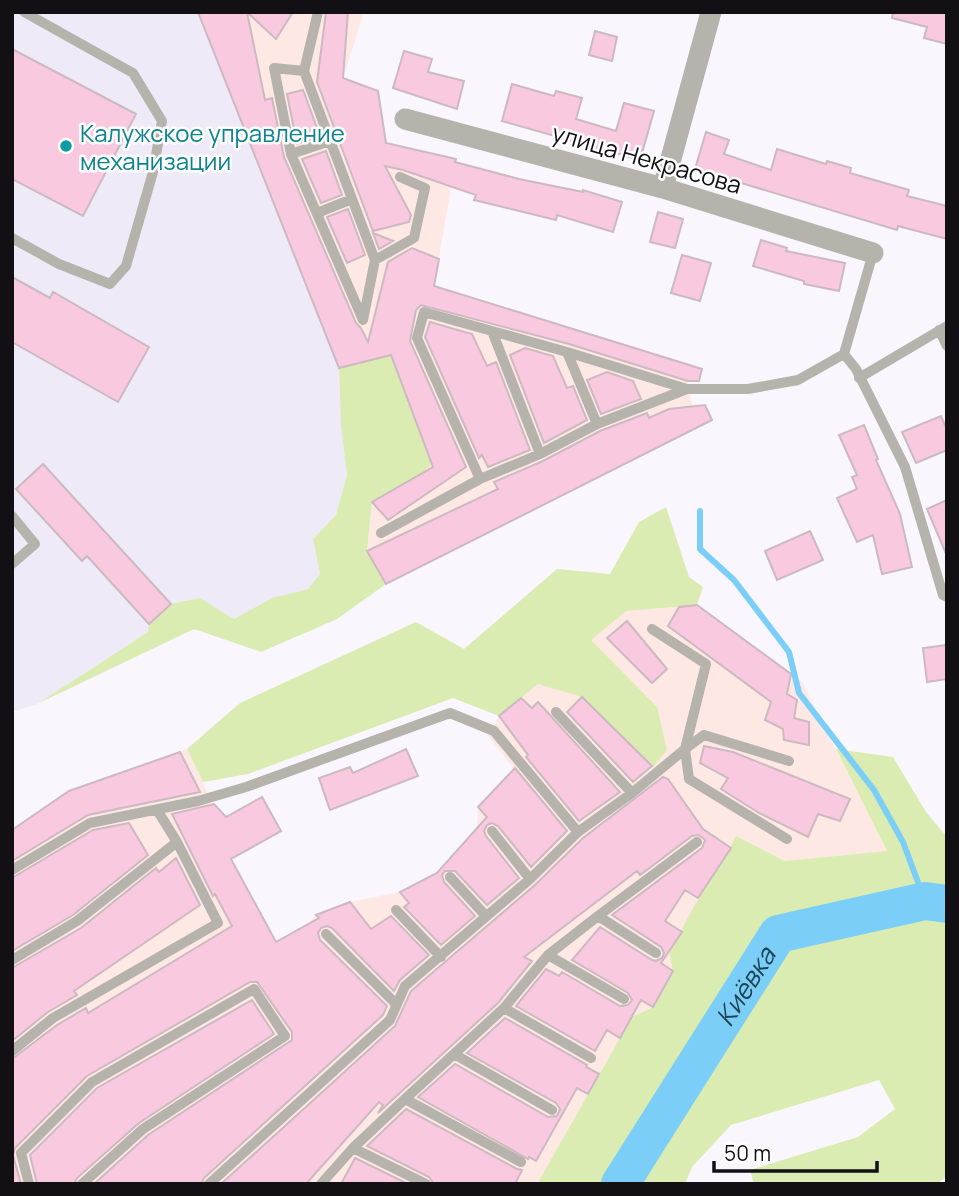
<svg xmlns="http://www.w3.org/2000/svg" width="959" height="1196" font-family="Manrope,sans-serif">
<rect width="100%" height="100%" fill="#f9f6fd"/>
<!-- built -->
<path fill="#efeaf7" d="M12 12H198L339 368 341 427 347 475 336 515 313 539 320 574 308 589 272 598 234 619 200 598 149 624 148 632 37 704 12 712Z"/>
<!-- industrial -->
<path fill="#fee8e4" d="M198 12H364L343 78 378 91 386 143 456 159 434 286 683 362 697 428 386 584 367 551 372 502 424 471 376 359 339 368Z
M697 605 802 682 887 851 785 861 736 836 731 848 698 898 673 971 653 1007 632 1017 537 1184H12V830L69 791 187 749 213 804 223 815 214 827 276 942 305 926 316 915 350 902 400 892 436 874 477 829 478 807 514 769 488 736 499 716 625 611Z"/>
<!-- green -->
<path fill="#daecb1" d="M380 326 432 464 424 472 372 502 367 551 386 584 337 619 261 652 194 629 37 704 148 632 149 624 171 604 200 598 234 619 272 598 308 589 320 574 313 539 336 515 347 475 341 427 339 368 376 359Z
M666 507 689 577 703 587 697 605 626 611 591 640 657 707 667 750 653 767 582 697 538 684 499 716 453 698 248 774 203 782 187 749 240 703 416 622 464 649 557 569 610 574 639 522Z
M836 749 893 757 926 812 947 837V1176L937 1184H754L750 1170 858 1137 895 1109 879 1080 731 1125 692 1167 685 1184H537L632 1017 653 1007 673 971 669 952C680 934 688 916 699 898 711 877 727 858 736 836L785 861 887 851Z"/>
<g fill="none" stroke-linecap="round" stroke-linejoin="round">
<!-- stream -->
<path stroke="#7bcef7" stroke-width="6" d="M700 511V549L734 580 789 652 799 693 874 790 903 842 925 901"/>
<!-- river -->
<path stroke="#7bcef7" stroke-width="38" id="s1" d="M620 1184 778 934 925 901 947 904"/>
</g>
<!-- building -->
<path fill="#f9cadf" stroke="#ccb9c1" stroke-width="2" d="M198 12H247L265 100 272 98 284 157 356 323 361 328 368 342 388 262 412 248 439 259 434 286 702 369 699 381H688L569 344 421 305 416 310 410 341 466 467 388 520 372 502 433 467 391 355 339 368Z
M247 12H293L276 39Z
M326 12H348L343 78 378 91 386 143 456 159 455 162 519 179 583 192V190L622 202 613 232 557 215 556 220 474 200 476 195 403 170 385 166 411 215 409 222 373 231 317 82Z
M893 12H947V44L924 38 927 27 892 18Z
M595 31 617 37 612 61 589 55Z
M12 49 136 114 83 216 12 179Z
M404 51 432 59 428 72 464 81 457 109 393 88Z
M512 84 554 96 556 91 582 98 576 119 616 131 624 103 654 111 640 160 502 121Z
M303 90 320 136 297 144 287 94Z
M706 132 729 140 724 154 771 170 777 149 826 164 827 161 851 168 850 173 909 190 907 196 947 206V239L898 226 897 230 695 169Z
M326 151 342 195 321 203 302 159Z
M348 209 365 255 347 263 327 217Z
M658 212 683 219 675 248 650 242Z
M373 233 393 241 379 249Z
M761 240 787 248 786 251 845 263 839 291 804 284V281L753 266Z
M682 255 711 263 700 301 671 293Z
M12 277 50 298 53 292 149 347 118 402 12 342Z
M430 322 472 334 487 366 496 362 530 450 488 467 482 455 479 458 425 337Z
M525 348 553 356 567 388 573 386 587 420 544 443 510 355Z
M607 372 633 381 641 399 601 414 587 380Z
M705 405 712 420 386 584 367 551 498 489 494 482 543 461 600 431 647 413 649 418 669 409Z
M941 416 947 430V450L916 463 902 432Z
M864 425 878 459 876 460 900 514 912 567 882 574 873 535 857 542 837 498 857 489 852 477 857 475 839 435Z
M43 464 171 604 149 624 87 556 82 561 16 489Z
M947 500V556L927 509Z
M810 531 823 560 777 580 765 551Z
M697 605 791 674 787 694 797 700 794 718 809 722V745L784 740 783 729 765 720 771 702 668 626 679 607Z
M627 621 667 669 652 683 607 638Z
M947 645V679L927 682 923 648Z
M582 697 652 766 633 782 567 712Z
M521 698 532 708 538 702 620 792 579 821 526 757 528 755 499 716Z
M704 746 733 752 850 799 840 821 818 814 808 837 759 813 721 789 728 778 700 763Z
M406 749 418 776 330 810 319 778 350 767 353 773Z
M180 752 200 792 88 815 12 861V830L69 791Z
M515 768 567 831 531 867 498 826 492 823 487 825 484 831 486 836 519 878 487 905 455 871H445L442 875 444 882 475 916 441 945 404 907 409 903 400 892 437 873 487 817 478 807Z
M663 777 668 779 703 829 731 848 698 898 685 890 665 921 682 932 661 963 673 971 653 1007 641 1000 620 1038 607 1030 595 1051 516 1006 546 969 559 976 562 972 620 1006 628 1005 632 1000 628 993 572 960 600 927 652 960 656 961 662 958 664 953 661 947 612 915 702 848 705 840 699 835 692 836 640 875 637 871 524 957 532 961 498 1003 378 1113 383 1105 379 1102 306 1184H221L395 1026 411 991 535 885 583 838Z
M262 797 281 831 231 859 276 942 319 918 316 915 350 902 371 929 391 916 429 955 400 980 394 991 332 928 327 926 321 928 318 933 320 940 387 1006 383 1015 204 1178 201 1184H94L148 1135 292 1040V1032L257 982H250L87 1076 15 1148 13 1155 21 1184H12V1059L57 1025 86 1008 88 1013 232 926 215 894 213 896 172 814 214 804 226 817Z
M129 823 148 855 73 915 12 951V878L93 830Z
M176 858 200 905 74 991 77 995 48 1012 12 1041V968L81 928 156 868 159 872Z
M252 1000 274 1034 139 1123 77 1178 74 1184H37L30 1155 97 1088Z
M505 1018 587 1065 586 1067 599 1074 588 1094 577 1088 536 1161 529 1157 528 1159 418 1097 455 1064 548 1117 557 1116 560 1109 556 1103 467 1053Z
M406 1109 517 1169 522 1170 515 1184H434L429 1177 367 1146Z
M355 1158 408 1184H341Z"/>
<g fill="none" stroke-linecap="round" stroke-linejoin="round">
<!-- lane -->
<path stroke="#b6b3ac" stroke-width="10" d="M304 71 274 68 291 154 363 320 375 260 304 71 318 12
M291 154 330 141
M317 213 352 199
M12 238 59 264 110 284 126 266 153 172 162 121 133 73 24 12
M873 253 844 354 856 369 905 467 943 595 947 597
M375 260 414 238 425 188 400 177
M939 330 947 346
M492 331 567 352 597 424
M567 352 687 389
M859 378 947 326
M480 479 417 338 424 312 492 331 540 454
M12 516 35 544 12 564
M381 533 480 479 540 454 597 424 687 389H748L798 380 844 354
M556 712 632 793
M492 831 530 879
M787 839 689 779 685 749 704 735 789 761
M12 870 90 823 198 801 246 787 450 713 494 731 578 832
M450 877 486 916
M396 910 441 957
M598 916 697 842
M326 934 396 1004
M548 955 598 916 656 953
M12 960 77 921 177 842 157 810
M504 1008 548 955 624 999
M12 1051 53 1018 218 923 177 842
M454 1054 504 1008 591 1058
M405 1099 454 1054 552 1110
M353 1148 405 1099 521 1162
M29 1184 21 1153 92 1082 254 989 285 1036 143 1129 82 1184
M209 1184 390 1020 405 986 530 879 578 832 632 793 685 749 706 664 652 629
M321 1184 353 1148 426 1184"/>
<!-- street -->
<path stroke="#b6b3ac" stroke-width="21" d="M405 119 663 188 873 253
M663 188 711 12"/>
</g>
<!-- markers -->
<circle fill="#0f9aa8" stroke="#fff" stroke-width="2.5" cx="66" cy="146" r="7"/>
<g text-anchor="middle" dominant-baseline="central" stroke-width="5" stroke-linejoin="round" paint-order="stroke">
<!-- culture labels -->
<g font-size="24" fill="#0d838f" stroke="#fff" text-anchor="start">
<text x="80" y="132">Калужское управление<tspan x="80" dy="28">механизации</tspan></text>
</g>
<!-- street labels -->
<g font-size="24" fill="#121015" stroke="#fff">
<text transform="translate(647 158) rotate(16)">улица Некрасова</text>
</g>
<!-- water labels -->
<g font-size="26" font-style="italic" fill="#1e4354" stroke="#fff">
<text stroke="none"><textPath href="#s1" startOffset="234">Киёвка</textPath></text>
</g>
</g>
<!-- border -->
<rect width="959" height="1196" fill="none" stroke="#121015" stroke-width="28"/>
<!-- scale -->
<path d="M714 1161v10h163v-10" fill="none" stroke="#121015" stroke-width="3.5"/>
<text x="724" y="1161" font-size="21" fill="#121015" stroke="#ffffff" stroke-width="5" paint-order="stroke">50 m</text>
</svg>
